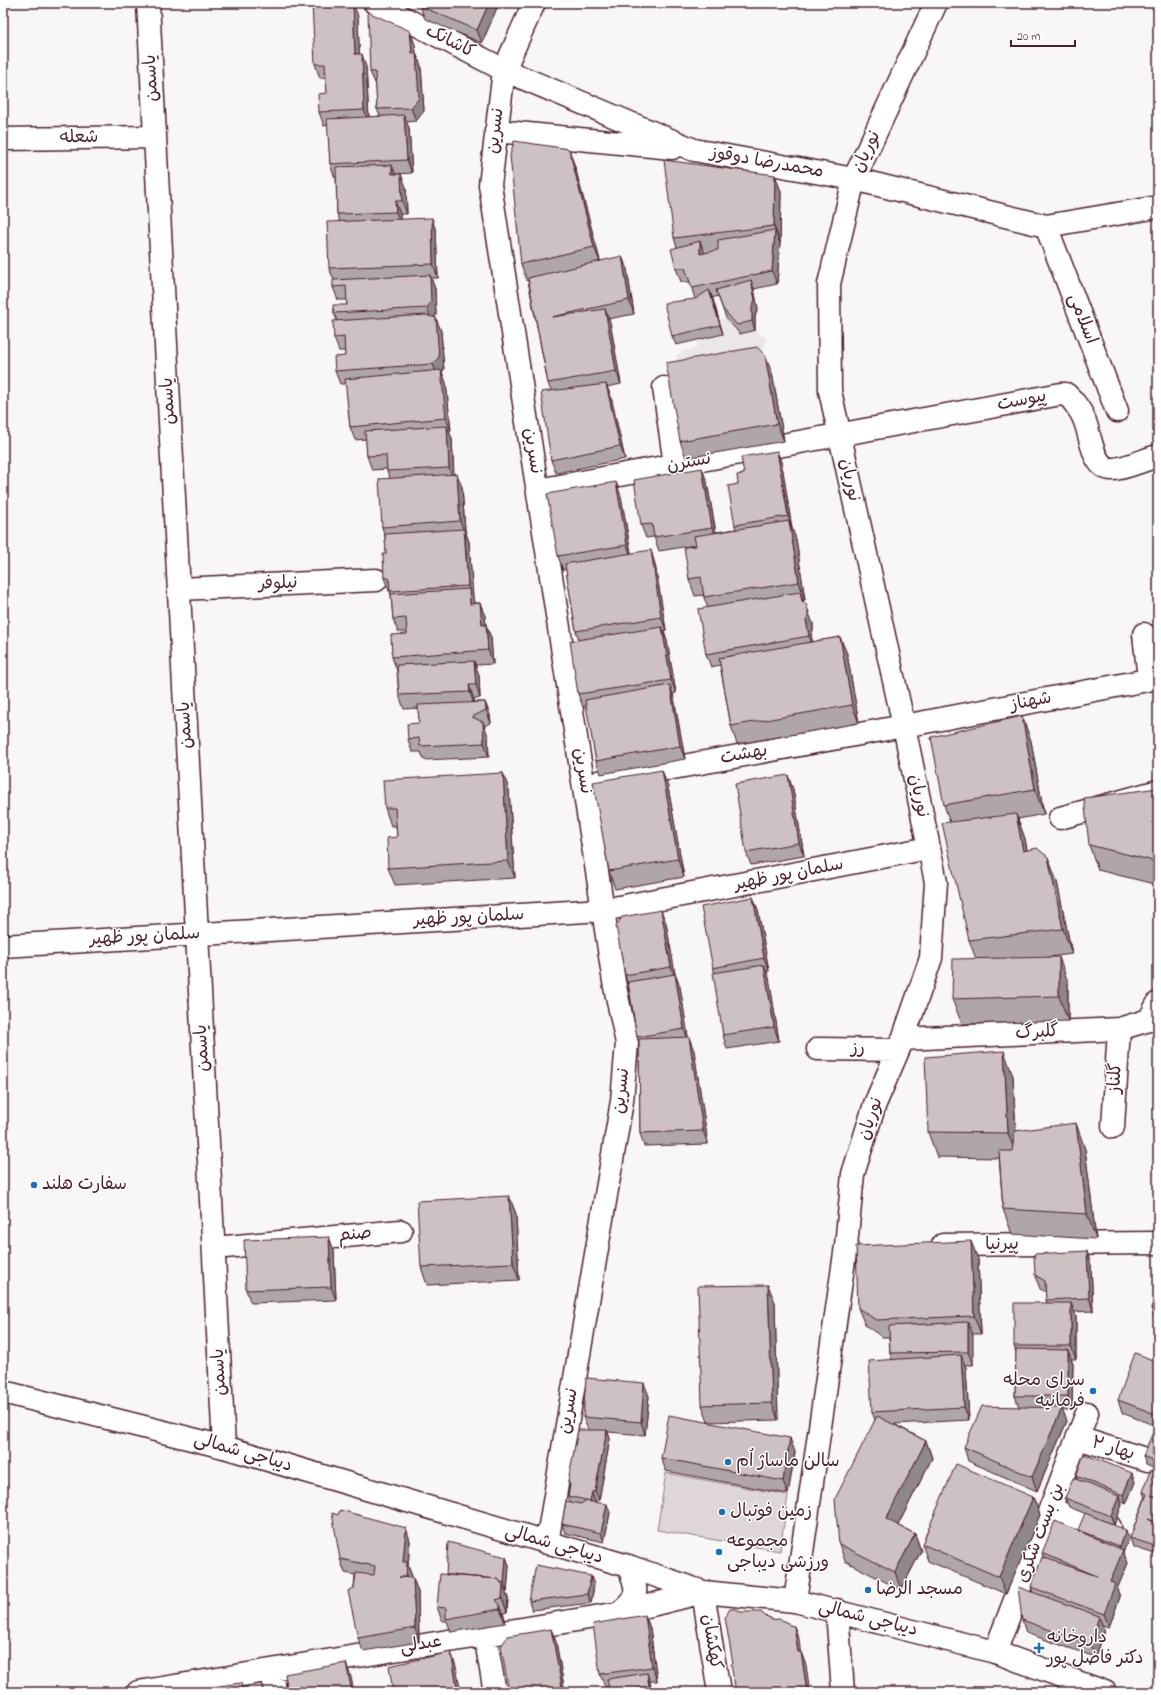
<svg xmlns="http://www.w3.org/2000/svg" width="1161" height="1695" font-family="'Indie Flower','Playpen Sans Arabic',sans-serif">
<rect width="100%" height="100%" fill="#f8f6f7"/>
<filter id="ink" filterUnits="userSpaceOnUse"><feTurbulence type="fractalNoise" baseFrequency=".025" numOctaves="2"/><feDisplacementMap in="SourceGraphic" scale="8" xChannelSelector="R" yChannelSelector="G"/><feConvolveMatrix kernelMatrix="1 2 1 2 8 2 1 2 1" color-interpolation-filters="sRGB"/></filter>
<g filter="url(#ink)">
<!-- built -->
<path fill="#ebe6e8" d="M726 318 740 334 755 330 767 339 764 348 681 364 676 356 684 351 697 347 698 340 719 320Z
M3 550H4L10 624H3Z"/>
<!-- green -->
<path fill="#ded6d9" stroke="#947a82" d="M666 1473 788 1495 780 1551 657 1530Z"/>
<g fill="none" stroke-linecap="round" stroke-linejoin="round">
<defs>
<path id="street" d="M148 3 224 1447
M375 3 504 70 694 150 854 179 1046 226 1158 207
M534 3 504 70 490 185 603 910 614 982 627 1043 622 1101 547 1543
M496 131 672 148
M3 139 155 137
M1046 226 1117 411
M664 388 675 465
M538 490 1061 394H1066C1073 400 1081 411 1084 419 1091 434 1092 470 1113 469 1124 469 1146 459 1158 456
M179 589 376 580
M1144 634 1149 679
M601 781 904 726 1158 678
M1060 818 1158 791
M3 946 603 910 929 848
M903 1039 1119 1029 1149 1020 1158 1003
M818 1049 898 1050
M1113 1127 1119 1029
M943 1245 1158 1243
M214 1248 401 1231
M1078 1438 1148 1460
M1050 1510 1110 1527
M795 1601 846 1246 853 1174 875 1104 903 1039 931 958 936 882 904 726 830 391 829 284 854 179 936 3
M837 1610 843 1692
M619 1613C640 1598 638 1588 628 1566
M485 1635 495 1692
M995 1652 1087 1413
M272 1670 275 1692
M138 1692 619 1613 703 1592 719 1692"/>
<path id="secondary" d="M3 1392 224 1447 628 1566 703 1592 795 1601 995 1652 1105 1692"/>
</defs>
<!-- street casing -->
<use href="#street" stroke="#4a1f2b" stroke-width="25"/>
<!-- secondary casing -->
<use href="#secondary" stroke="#4a1f2b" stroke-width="25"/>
<!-- street -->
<use href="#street" stroke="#fff" stroke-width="22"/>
<!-- secondary -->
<use href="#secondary" stroke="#fff" stroke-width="22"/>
</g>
<!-- wall -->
<path fill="#b0a6a9" stroke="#4a1f2b" d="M499 3 482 43 425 19 420 6Z
M358 16 359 54 366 67 369 117 380 116 377 109 376 85 370 72 410 31 415 45 416 53 421 66 424 111 416 121 406 122 409 128 412 173 395 174 406 187 407 214H400V219L436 231 438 278H431L435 289 436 315 435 317 441 331 444 370 442 372 446 383 451 431H449L452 439 454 474 462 487 465 530 469 542 473 598 474 603H480L485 616 486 625 491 638 493 664 475 665 479 675 480 698 474 699V702H485L490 715 491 723 484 726 488 736 489 757 424 760 421 752H412L408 739 419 723 418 708 404 709 399 695 397 671 392 657 407 634V632H398L393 619 391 595 390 591H389L384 578 386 554 385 537 382 527 390 478 387 471V469L372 470 367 456 366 439 355 440 350 427 346 384H340L335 371 345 356V351H339L334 338 337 321 334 313 347 305V300H338L333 287 334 280 329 268 340 222 337 214 336 177 335 178 330 164 328 125 324 126 319 112 327 93 326 77 320 78 315 64Z
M575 167 600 261 627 269 634 314 608 319 610 322 621 384 607 387 611 397 625 459 556 473 551 460V391L548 383 528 281H527L521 264Z
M775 175 781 192 780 243 777 284 754 289 758 309 755 316V330L740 334 726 318 718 296 712 298 723 334 676 345 672 336 695 299 690 282H681L676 268 677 247 674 238Z
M772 373 784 441 686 458 680 441Z
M777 451 782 465 792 529 796 539 805 600H803L813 624V630L811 634 812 642 840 637 847 654 859 723 737 744 731 726 720 665 711 667 706 654 708 608 703 595 695 596 689 579 695 545 659 551 654 537 646 538 641 525 707 482 716 532 736 529 735 525 738 484 744 474Z
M621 496 631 553 655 564 666 630 664 631 667 641 676 693 673 694 674 698 685 759 601 774 596 761 587 707H583L578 694 579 640 576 631 566 569 563 570 558 556Z
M1022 716 1031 741 1044 814 1018 819 1025 839 1027 850 1057 882 1072 954 1049 957 1068 982V1021L962 1024 952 999 976 959 969 940 950 822 944 805Z
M503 773 509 790 515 878 395 885 388 868 397 837 396 826H391L385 808Z
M668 787 684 877 615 889 609 871Z
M1158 788V885L1098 870 1089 845Z
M793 789 804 856 751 865 746 852Z
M753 897 758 910 769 971 767 972 769 978 779 1041 727 1049 723 1035 715 973 713 968Z
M666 923 675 974 680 987 688 1038 694 1051 708 1144 644 1146 640 1133 639 1043 637 1037 628 985 625 975Z
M1013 1076 1016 1131 1085 1149 1096 1239 1012 1234 1003 1209 999 1158 937 1157 928 1132Z
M509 1196 516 1214 519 1280 427 1285 421 1267Z
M329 1237 334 1251 336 1300 251 1303 246 1290Z
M978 1259 981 1334H972L973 1365H965L966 1368 969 1420 894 1424 926 1441 932 1458 898 1525 915 1534 921 1551 901 1590 845 1561 839 1544 875 1420 872 1412 892 1359 890 1353 889 1337H882L865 1325 858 1308Z
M1091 1265 1093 1311 1074 1312 1076 1316V1359H1071L1073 1364 1072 1410H1062L1067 1421 1037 1491 968 1461 964 1447 1019 1407 1015 1396 1016 1353 1014 1346 1047 1303 1046 1300V1292L1040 1289 1035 1275Z
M1158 1290V1319L1154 1317 1151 1308Z
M775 1302 778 1420 708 1422 702 1405Z
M1158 1362V1470L1146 1465 1143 1456 1156 1426 1122 1413 1118 1400Z
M649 1396 645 1435 608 1432 610 1439 599 1500 595 1501V1502L610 1513 604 1542 565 1533 562 1524 570 1501 568 1496 569 1486 568 1481 588 1430 583 1417Z
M795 1452 788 1494 666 1471 661 1458Z
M1158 1473V1555L1133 1547 1130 1538 1145 1498 1143 1492Z
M1076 1476 1135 1482 1126 1504 1120 1501 1122 1505 1114 1525 1069 1507 1065 1498 1077 1480Z
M1033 1497 1040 1515 1006 1594 928 1561 922 1544Z
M406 1528 410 1541 408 1566 412 1576V1578L418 1592 419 1642 363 1651 358 1638 354 1588 355 1575 345 1573 340 1559Z
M1078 1530 1129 1539 1123 1552 1128 1563 1117 1589 1120 1597 1109 1627 1102 1625 1104 1630 1095 1657 1026 1633 1022 1620 1033 1593 1031 1587 1043 1557 1042 1553 1078 1531Z
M506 1557 509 1566 507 1592 505 1591 508 1598 507 1612 503 1613 505 1619V1623L451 1632 447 1621H442L437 1607 446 1575Z
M594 1585 591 1603 532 1610 529 1601Z
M645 1615 650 1628 657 1681H650L652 1692H610L609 1687H605L600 1674Z
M551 1629 556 1642 565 1692H581H509Z"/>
<!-- shaded-wall -->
<path fill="#908789" stroke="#4a1f2b" d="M353 3 358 16 360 67 355 54Z
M489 3H499L482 43 477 30Z
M410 31 415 45 417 66 412 53Z
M416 53 421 66 424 111 416 121 411 108Z
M362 54 366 67 369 123 364 110Z
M404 115 409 128 412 173 407 160Z
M569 149 575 167 601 264 594 247Z
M392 165 397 179 392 174Z
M401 174 406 187 407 214 402 201Z
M775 175 781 192 780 243 774 226Z
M395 201 400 214 401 226 396 212Z
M432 218 436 231 438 278 433 264Z
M775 230 780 243 777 284 772 271Z
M700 241 705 254H700Z
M622 256 627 269 634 314 629 300Z
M430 275 435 289 436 315 432 322 427 308Z
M751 280 754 289 758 309 755 316V330L752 321Z
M709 290 713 299 723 334 720 325Z
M605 309 610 322 621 384 616 371Z
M436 318 441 331 444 370 442 372 446 383 451 431 446 418 438 378 433 364Z
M765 355 772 373 784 441 777 424Z
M606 384 611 397 625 459 620 446Z
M447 426 452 439 454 481 449 468Z
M777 451 782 465 792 529 788 516Z
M702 468 707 482 717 541 712 528Z
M457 474 462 487 465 530 469 542 473 598 474 602 475 617 470 604 469 590 468 586 465 534 460 521Z
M616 482 621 496 632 559 627 545Z
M789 521 796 539 805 600 799 582Z
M651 550 655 564 666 630 661 617Z
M800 592 805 605 802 601Z
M480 603 485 616 487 639 482 625Z
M808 610 813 624V630L811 634 814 649 809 636 806 620Z
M486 625 491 638 493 664 488 650Z
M662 627 667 641 676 693 671 680Z
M840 637 847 654 859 723 852 705Z
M474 661 479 675 480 698 476 685Z
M469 685 474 699V705L470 692Z
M670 685 674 698 685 759 680 746Z
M485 702 490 715 491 723 486 710Z
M1022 716 1031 741 1044 814 1035 789Z
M483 722 488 736 489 757 484 743Z
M662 770 668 787 684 877 678 859Z
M503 773 509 790 515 878 508 861Z
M788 775 793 789 804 856 799 843Z
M1016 814 1025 839 1032 876 1023 851Z
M1048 857 1057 882 1072 954 1063 929Z
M753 897 758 910 769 971 764 958Z
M661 910 666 923 676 979 675 974 680 987 689 1042 684 1029 676 980 671 967Z
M1059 957 1068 982V1021L1059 996Z
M764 965 769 978 779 1041 774 1027Z
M689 1037 694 1051 708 1144 703 1131Z
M1004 1051 1013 1076 1017 1158 1008 1133Z
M1076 1123 1085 1149 1096 1239 1087 1214Z
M509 1196 516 1214 519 1280 513 1263Z
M329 1237 334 1251 336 1300 331 1287Z
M971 1241 978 1259 981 1334 974 1316Z
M1087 1251 1091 1265 1093 1311 1089 1298Z
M768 1285 775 1302 778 1420 772 1403Z
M1071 1303 1076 1316V1359L1071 1346Z
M968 1322 973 1335V1365L968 1352Z
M1068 1350 1073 1364 1072 1410 1068 1396Z
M961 1355 966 1368 969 1420 964 1407Z
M644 1383 649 1396 645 1435 641 1422Z
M1062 1408 1067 1421 1037 1491 1032 1477Z
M607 1430 610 1439 599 1500 595 1491Z
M790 1438 795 1452 788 1494 783 1481Z
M926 1441 932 1458 892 1537 886 1519Z
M1132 1473 1135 1482 1126 1504 1123 1495Z
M592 1492 595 1501 593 1510 590 1501Z
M1119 1496 1122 1505 1114 1525 1111 1516Z
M1033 1497 1040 1515 1006 1594 999 1577Z
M607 1504 610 1513 604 1542 601 1533Z
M406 1528 410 1541 408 1566 412 1576 410 1590 406 1577 403 1562Z
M1126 1530 1129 1539 1123 1552 1128 1563 1117 1589 1120 1597 1109 1627 1104 1614 1110 1582 1121 1553 1119 1546Z
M915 1534 921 1551 901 1590 895 1572Z
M506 1557 509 1566 507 1592 504 1583Z
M591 1576 594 1585 591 1603 587 1594Z
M413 1578 418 1592 419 1642 415 1628Z
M503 1585 508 1598 507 1612 502 1598Z
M500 1605 505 1619V1623L500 1609Z
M645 1615 650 1628 657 1681 652 1667Z
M1099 1616 1104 1630 1095 1657 1090 1644Z
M794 1626 799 1639 802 1666 798 1652Z
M551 1629 556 1642 565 1692H564L562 1687Z
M451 1652 456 1666 461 1692H458Z
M801 1652 806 1665 810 1692H807Z
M346 1663 351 1677 354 1692H352Z
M647 1673 650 1682 652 1692 649 1686Z"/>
<!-- building -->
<path fill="#cdc1c4" stroke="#4a1f2b" d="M312 3H353L355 54H362L364 110 319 112 318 94 327 93 325 64H315Z
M421 3H489L477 30 420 6Z
M368 12 410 31 412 53H416L419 98 411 108 377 109 375 72H370Z
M404 115 407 160 330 164 327 119Z
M514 141 569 149 594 247 521 264 510 156Z
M664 160 775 175 774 226 674 238Z
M392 165V174H401L402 201H395L396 212 337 214 336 167Z
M432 218 433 264 329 268 327 222Z
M775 230 772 271 692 288 685 268H676L671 249 700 241V254L718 250V240Z
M622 256 629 300 552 317 605 309 616 371 548 383 528 278Z
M430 275 431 302 427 308 334 313 333 305H347L346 286 333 287V280Z
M751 280 755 300 752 307V321L737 325 723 309 716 290Z
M709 290 720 325 672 336 664 303 695 299Z
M426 315 436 318 439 357 433 364 335 371 334 357 345 356 344 337 334 338 333 321Z
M757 347 765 355 777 424 680 441 666 363Z
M441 370 446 418 350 427 345 379Z
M606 384 620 446 551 460 541 392Z
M447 426 449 468 387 471 386 455 367 456 365 431Z
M777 451 788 516 735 525 728 486 738 484 737 475 744 474 741 457Z
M702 468 712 528 654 537 652 524 641 525 634 480Z
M457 474 460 521 382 527 379 479Z
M616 482 627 545 558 556 547 494Z
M789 521 799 582 704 597 701 577 689 579 684 547 696 546 694 536Z
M464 529 468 586 390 591 389 578H384L383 554H386L385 534Z
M651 550 661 617 576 631 565 564Z
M469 589 470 604 480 603 482 625H486L488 650 392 657 391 635 407 634 406 618 393 619 391 594Z
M800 592 802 601 806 604 808 610V617L806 620 809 636 706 654 698 609Z
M662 627 671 680 578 694 570 641Z
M840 637 852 705 731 726 719 658Z
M474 661 476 685H469L470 692 399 695 397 665Z
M670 685 680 746 596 761 585 700Z
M485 702 486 710 472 717 483 722 484 743 420 746 419 738 408 739 407 724 419 723 418 705Z
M1022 716 1035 789 944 805 931 737Z
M662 770 678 859 609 871 593 782Z
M503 773 508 861 388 868 387 838 397 837 395 808H385L383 780Z
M788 775 799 843 746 852 735 784Z
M1158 788V862L1089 845 1084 798Z
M1016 814 1023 851 1037 848 1048 857 1063 929 969 940 942 823Z
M753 897 764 958 713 968 701 907Z
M661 910 671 967 625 975 616 926 622 917Z
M1059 957V996L952 999 953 959Z
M764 965 774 1027 723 1035 713 973Z
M675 974 684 1029 637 1037 628 982Z
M689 1037 703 1131 640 1133 639 1039Z
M1004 1051 1008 1133 928 1132 925 1057Z
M1076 1123 1087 1214 1003 1209 999 1151H1012L1015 1131Z
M509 1196 513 1263 421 1267 417 1201Z
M329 1237 331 1287 246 1290 244 1240Z
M971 1241 974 1316 876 1320 858 1308 856 1246Z
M1087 1251 1089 1298 1046 1300 1045 1281 1035 1275 1034 1254Z
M768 1285 772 1403 702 1405 698 1286Z
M1158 1290V1311L1151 1308Z
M1014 1303H1071V1346H1014Z
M968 1322V1352L890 1353 889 1326Z
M1016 1349 1068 1350V1396H1015Z
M1135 1353 1158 1362V1415L1118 1400Z
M961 1355 964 1407 872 1412 869 1361Z
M586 1378 644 1383 641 1422 583 1417Z
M982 1406 1062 1408 1032 1477 964 1447Z
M669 1415 790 1438 783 1481 661 1458Z
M877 1416 926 1441 886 1519 915 1534 895 1572 839 1544 835 1499Z
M1157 1423 1158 1424V1463L1143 1456Z
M578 1430H607L595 1491 592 1492 590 1501 568 1496 570 1485 568 1481Z
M1084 1454 1132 1473 1123 1495 1076 1476Z
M956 1464 1033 1497 999 1577 922 1544Z
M1151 1470 1158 1473V1497L1151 1495 1158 1498V1523L1148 1519 1158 1524V1547L1130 1538 1147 1494 1143 1492Z
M1073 1478 1119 1496 1111 1516 1065 1498Z
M566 1501 581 1504 585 1501 607 1504 601 1533 562 1524Z
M340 1510 406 1528 403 1562H407L406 1577H399L413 1578 415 1628 358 1638 348 1591 354 1588 356 1573 374 1575 375 1566 340 1559 332 1513 338 1515Z
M1085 1513 1126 1530 1119 1546 1078 1530Z
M1055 1521 1123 1550 1110 1582 1115 1584 1104 1614 1031 1587 1042 1557 1097 1576 1042 1553Z
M448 1542 506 1557 504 1583 501 1582 498 1579 446 1575Z
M536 1565 591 1576 587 1594 529 1601Z
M440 1574 498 1579 503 1585 502 1598 496 1600 500 1605V1609L446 1619V1608L437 1607Z
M1018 1587 1099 1616 1090 1644 1022 1620Z
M730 1609H737L740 1612H761L765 1616 771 1618V1620L779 1619 787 1622 789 1625 794 1626 798 1652H801L807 1692H736L731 1664H733L725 1617Z
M645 1615 652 1667 600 1674 593 1624Z
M551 1629 562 1687 531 1692H509L501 1646 508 1636Z
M451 1652 458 1692H393L389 1666Z
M346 1663 352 1692H288L285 1674Z
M647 1673 649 1686 639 1688 640 1692H610L607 1679Z
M241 1683 243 1692H173Z
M580 1689V1692H562Z"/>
</g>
<!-- markers -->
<g fill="#1f6fb2" stroke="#fff" stroke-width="1.5">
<circle cx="34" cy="1185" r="4"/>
<circle cx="1093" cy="1391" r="4"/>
<circle cx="728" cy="1462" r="4"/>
<circle cx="722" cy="1512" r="4"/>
<circle cx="719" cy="1552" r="4"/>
<circle cx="868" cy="1590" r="4"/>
<path d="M1037 1642h4v4h4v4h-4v4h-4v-4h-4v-4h4z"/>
</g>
<g text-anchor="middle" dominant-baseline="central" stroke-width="3" stroke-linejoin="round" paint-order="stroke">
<!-- street labels -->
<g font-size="18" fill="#4a1f2b" stroke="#fff">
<text transform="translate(450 42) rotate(27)">کاشانک</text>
<text transform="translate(152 78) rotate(-93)">یاسمن</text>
<text transform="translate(496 131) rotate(-83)">نسرین</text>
<text transform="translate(79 138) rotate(-1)">شعله</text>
<text transform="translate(867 152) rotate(-65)">نوریان</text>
<text transform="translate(767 163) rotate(10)">محمدرضا دوقوز</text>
<text transform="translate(1082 319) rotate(69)">اسلامی</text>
<text transform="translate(169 401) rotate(-93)">یاسمن</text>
<text transform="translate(1022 401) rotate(-11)">پیوست</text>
<text transform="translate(532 451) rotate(81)">نسرین</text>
<text transform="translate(689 463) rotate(-10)">نسترن</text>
<text transform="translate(849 480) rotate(77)">نوریان</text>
<text transform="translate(278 584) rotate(-2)">نیلوفر</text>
<text transform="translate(1031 702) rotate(-11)">شهناز</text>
<text transform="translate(186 725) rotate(-93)">یاسمن</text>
<text transform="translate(744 755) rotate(-10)">بهشت</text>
<text transform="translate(582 771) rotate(81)">نسرین</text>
<text transform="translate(918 796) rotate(78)">نوریان</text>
<text transform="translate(789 875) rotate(-11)">سلمان پور ظهیر</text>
<text transform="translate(469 918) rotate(-3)">سلمان پور ظهیر</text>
<text transform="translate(145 937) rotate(-3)">سلمان پور ظهیر</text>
<text transform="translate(1037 1033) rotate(-3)">گلبرگ</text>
<text transform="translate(203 1048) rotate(-93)">یاسمن</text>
<text transform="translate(858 1049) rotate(1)">رز</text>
<text transform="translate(1116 1078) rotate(-87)">گلناز</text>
<text transform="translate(622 1091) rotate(-84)">نسرین</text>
<text transform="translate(871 1119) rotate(-71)">نوریان</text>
<text transform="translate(355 1235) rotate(-5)">صنم</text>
<text transform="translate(1002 1245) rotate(-1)">پیرنیا</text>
<text transform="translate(220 1372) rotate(-93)">یاسمن</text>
<text transform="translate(569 1411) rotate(-80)">نسرین</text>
<text transform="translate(1113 1449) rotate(17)">بهار ۲</text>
<text transform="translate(243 1453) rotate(16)">دیباجی شمالی</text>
<text transform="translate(1041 1533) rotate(-69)">بن بست شکرى</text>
<text transform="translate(554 1545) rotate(16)">دیباجی شمالی</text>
<text transform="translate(868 1619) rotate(14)">دیباجی شمالی</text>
<text transform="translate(711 1642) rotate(81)">کهکشان</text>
<text transform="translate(421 1645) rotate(-9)">عبدلی</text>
</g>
<!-- poi labels -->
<g font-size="18" fill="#4a1f2b" stroke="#fff" text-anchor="start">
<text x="42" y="1185">سفارت هلند</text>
<text x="1085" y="1381" text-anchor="end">سرای محله<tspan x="1085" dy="21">فرمانیه</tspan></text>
<text x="736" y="1462">سالن ماساژ اُم</text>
<text x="730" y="1512">زمین فوتبال</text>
<text x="727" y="1542">مجموعه<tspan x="727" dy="21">ورزشی دیباجی</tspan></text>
<text x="876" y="1590">مسجد الرضا</text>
<text x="1047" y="1638">داروخانه<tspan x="1047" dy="21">دکتر فاضل پور</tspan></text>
</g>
</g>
<!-- margin -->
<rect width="1161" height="1695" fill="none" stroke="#fff" stroke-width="16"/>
<rect x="8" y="8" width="1145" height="1679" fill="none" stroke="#4a1f2b" stroke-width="1.5" filter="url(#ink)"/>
<!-- scale -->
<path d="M1011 40v6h64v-6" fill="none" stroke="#4a1f2b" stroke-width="2"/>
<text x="1017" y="40" font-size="12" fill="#4a1f2b" stroke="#ffffff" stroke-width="3" paint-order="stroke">20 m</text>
</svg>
